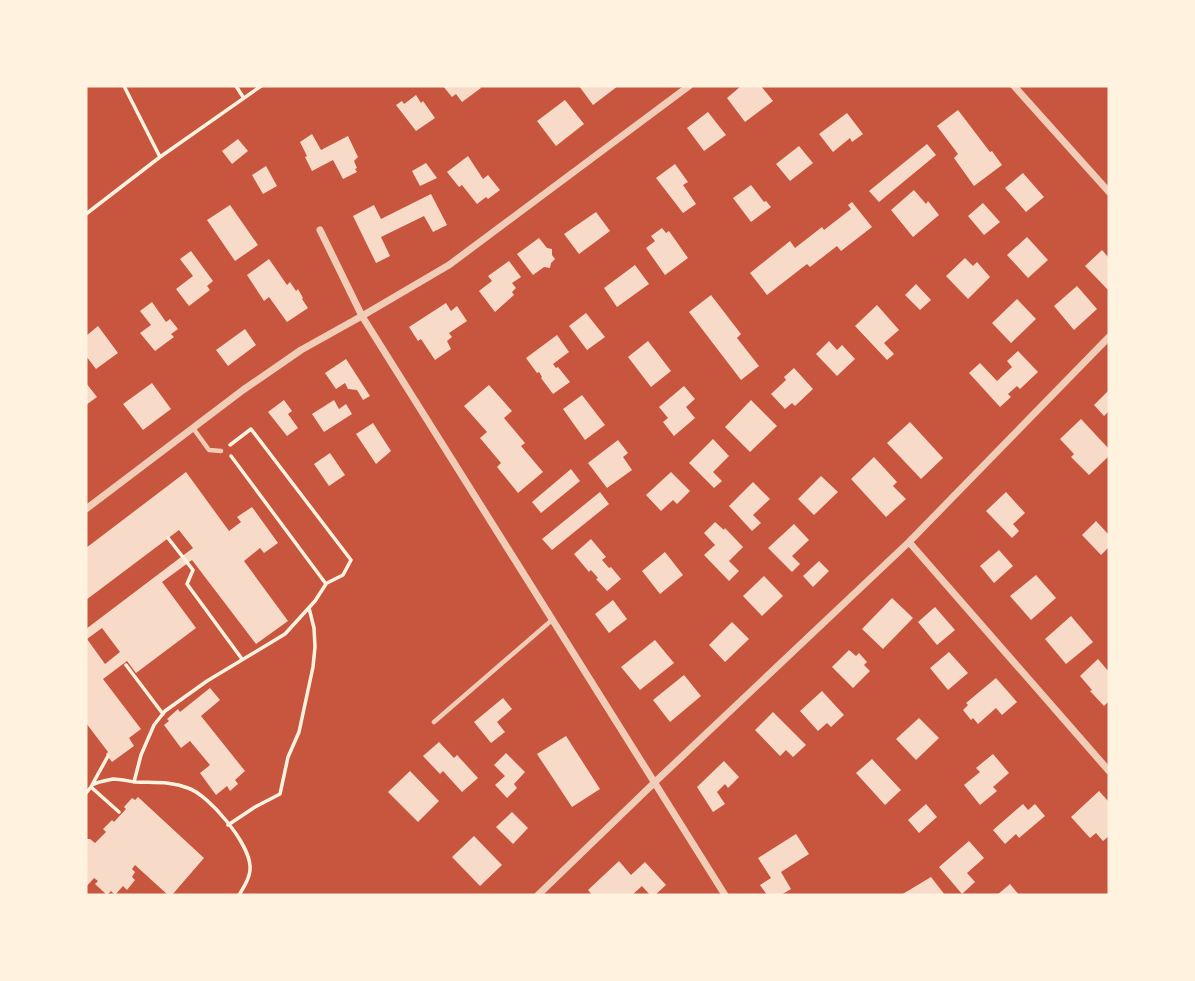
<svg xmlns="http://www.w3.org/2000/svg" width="1195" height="981" font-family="Mulish,sans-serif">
<rect width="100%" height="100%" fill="#c8553d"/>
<!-- building -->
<path fill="#f7dbc8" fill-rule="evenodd" d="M443 86H479L481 88 462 102 456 94 452 97Z
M579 86H618L593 105Z
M741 86H761L773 101 745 122 727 98Z
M416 95 421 103 423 101 435 118 416 131 396 105 402 101 404 104Z
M565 100 584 124 556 146 537 121Z
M958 110 990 152 992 151 1002 165 974 186 954 158 958 154 937 126Z
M708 112 726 135 704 151 687 128Z
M847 113 863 134 852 142 850 138 833 152 819 134Z
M312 134 321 150 348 136 358 157 354 161 357 168 355 169 357 172 343 179 333 160 312 171 305 157 307 156 300 142Z
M238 139 248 151 232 164 222 151Z
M927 144 936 155 879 202 869 191Z
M799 146 813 163 790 181 776 164Z
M468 156 483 179 488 175 500 190 488 199 486 197 477 204 462 185 459 187 447 172Z
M426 163 437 178 420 186 412 171Z
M675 164 688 182 683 185 696 204 683 213 656 178Z
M266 166 277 186 263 194 252 175Z
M1023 173 1044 197 1026 212 1005 188Z
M751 185 764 202 766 201 771 207 751 222 733 198Z
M914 190 926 204 928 201 939 215 913 237 891 210Z
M431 194 447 225 433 232 424 216 381 237 390 256 376 263 353 216 374 205 381 219Z
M852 202 872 227 841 251 837 246 810 267 807 264 767 295 750 273 790 241 795 248 822 227 824 230 851 209 848 205Z
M983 203 1000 222 984 235 968 216Z
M230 205 258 245 235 261 207 220Z
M596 212 610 231 579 254 564 234Z
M662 228 666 233 669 231 688 258 665 275 646 248 655 241 651 236Z
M1027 237 1048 260 1028 278 1007 255Z
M539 238 547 248 552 249V255L555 259 551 263 550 268 544 267 533 275 517 254Z
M1102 250 1109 258V291L1085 266Z
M191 251 213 281 207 286 210 290 189 306 176 289 193 276 180 259Z
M965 258 973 266 977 262 990 277 968 299 946 276Z
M269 259 287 285 290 282 296 291 298 289 303 298 302 299 308 308 287 322 269 297 264 301 247 275Z
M509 261 521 277 512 283 516 288 512 292 514 295 495 312 479 291 492 281 488 276Z
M635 265 649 284 617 307 604 288Z
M916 284 931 300 920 310 905 295Z
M1077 286 1097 309 1074 330 1054 306Z
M711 295 741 334 737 338 759 366 741 380 689 312Z
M1017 299 1036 319 1011 343 992 323Z
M152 302 166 322 170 319 178 329 171 334 174 337 155 351 140 333 151 325 140 311Z
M446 303 451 311 457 306 467 321 449 333 452 337 447 341 451 349 435 360 421 339 418 341 409 327Z
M877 305 899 330 884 343 894 354 887 360 855 326Z
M586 313 605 337 587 350 569 326Z
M98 326 118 353 96 369 86 356V336Z
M245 329 256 345 228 366 216 350Z
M557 335 569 352 553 364 556 368 558 367 570 382 553 394 541 378 542 377 539 372 537 373 526 358Z
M648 341 671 371 651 387 628 357Z
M829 341 837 350 842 345 855 359 837 376 816 354Z
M1018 351 1038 372 1020 389 1017 386 1008 394 1011 397 1000 407 969 373 980 363 997 381 1012 367 1007 361Z
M346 359 370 396 363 400 357 390 348 389 345 383 336 389 325 373Z
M794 368 813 389 795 406 792 403 785 409 771 394 786 380 784 377Z
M86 383 97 397 86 405Z
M152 383 171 409 143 430 123 404Z
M489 385 512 411 504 418 525 443 521 446 543 472 518 493 497 467 501 463 480 438 487 432 464 406Z
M684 386 695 399 686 407 695 418 674 436 663 422 668 418 659 407Z
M1109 390V411L1104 416 1094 405Z
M582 395 605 425 585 440 563 409Z
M284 400 292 411 288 414 298 428 287 436 268 412Z
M334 400 339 409 346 404 352 414 324 432 312 414Z
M751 400 777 426 750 452 725 427Z
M1081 419 1109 449V456L1089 475 1071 457 1074 454 1060 439Z
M910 422 943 458 921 479 887 443Z
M373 423 391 451 376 464 356 434Z
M713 439 729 456 713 472 722 481 714 488 689 463Z
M618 440 628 453 623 457 632 470 607 488 588 463Z
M330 453 345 475 329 486 314 464Z
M874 457 897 482 893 486 906 499 886 517 851 479Z
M571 469 580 481 541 513 532 502Z
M186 472 229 531 241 522 237 517 252 507 278 543 264 553 260 548 244 561 288 621 256 644 192 560 162 582 196 628 136 673 127 661 103 679 141 729 129 738 134 746 112 762 106 754 108 752 86 723V629L193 548 179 530 86 600V548ZM102 628 120 652 105 664 87 639Z
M671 472 690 491 677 504 673 500 661 511 646 495Z
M821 476 838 492 814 515 798 499Z
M753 482 770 499 753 515 761 523 752 531 729 506Z
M600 492 609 504 552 550 542 539Z
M1006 492 1025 513 1013 524 1019 531 1012 538 986 511Z
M1096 521 1109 535V547L1101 555 1082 535Z
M715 522 724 530 725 528 743 547 729 561 739 571 729 581 704 555 715 545 704 533Z
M794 524 809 540 792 556 800 564 792 572 768 548Z
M591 539 606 557 602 560 609 568 611 567 621 579 607 591 596 579 598 578 591 570 589 572 574 554Z
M999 550 1013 566 994 583 980 566Z
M665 552 683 575 660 594 642 571Z
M819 561 829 571 813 587 803 576Z
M1036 575 1056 598 1031 620 1010 596Z
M764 576 783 596 762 616 743 596Z
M892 598 913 618 883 649 862 629Z
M613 600 627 619 609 633 595 614Z
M935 607 955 630 937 645 918 622Z
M1071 616 1093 642 1066 664 1045 639Z
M732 622 749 639 725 662 709 645Z
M655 640 674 663 640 690 621 667Z
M849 650 856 656 859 653 867 662 864 665 870 671 853 688 832 667Z
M949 652 968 673 948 690 930 668Z
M1098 659 1109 672V701L1104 706 1090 691 1092 690 1080 676Z
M684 675 701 696 670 722 653 700Z
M996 678 1017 702 1002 715 996 708 978 724 973 718 971 720 963 710 968 705 966 703Z
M210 688 220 700 201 716 245 771 235 780 238 784 230 791 227 786 216 795 200 773 210 765 190 741 181 748 164 725 169 721 167 719 178 709 180 712Z
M822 691 844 715 831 727 827 723 818 731 800 711Z
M503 698 512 709 497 722 505 732 491 743 474 722Z
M773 712 806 745 793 757 786 750 780 756 755 730Z
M919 718 939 738 916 760 896 739Z
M566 736 600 789 572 807 537 754Z
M439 742 454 758 457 755 478 778 462 792 443 771 440 774 423 756Z
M506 753 525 772 514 784 517 788 507 798 495 785 505 776 494 765Z
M993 754 1009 773 993 787 997 791 980 805 964 785 980 772 976 768Z
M872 759 901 790 885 805 856 773Z
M724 761 739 777 728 788 725 784 717 792 725 804 713 812 697 787Z
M410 771 439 801 418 822 388 792Z
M1099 791 1109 802V836L1103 841 1096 833 1090 838 1071 817Z
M138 797 204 858 172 895H168L135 865 132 869 135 872 132 877 135 880 127 890 123 886 115 895 111 891 107 895 95 884 98 881 94 878 86 887V839H90L95 843 106 832 103 829 112 820 114 822 126 809 124 807 132 798 135 800Z
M926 804 937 817 919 833 908 820Z
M1023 804 1028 810 1035 804 1045 816 1019 838 1016 834 1005 844 993 830Z
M512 812 528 828 513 844 496 827Z
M796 834 809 854 781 872 791 889 781 895H767L760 885 771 878 758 858Z
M474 836 502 865 480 886 452 857Z
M969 841 984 858 967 873 975 882 962 894 939 867Z
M619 861 631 875 645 862 666 885 655 895H650L642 886 632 895H592L588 890Z
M931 877 945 895H901Z
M1010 884 1019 895H997Z"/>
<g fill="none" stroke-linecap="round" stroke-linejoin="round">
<!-- path -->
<path stroke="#fff3e0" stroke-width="3.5" d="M124 86 160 157
M236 86 243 97
M86 214 160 157 261 86
M230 445 251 429 351 560 343 575 327 583
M168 538 193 570 187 584 242 659
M126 665 163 714
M134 782 141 755 154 725 165 711 207 681 285 634 315 601 326 584 231 456
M92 785 108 756
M91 787 119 812
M86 793C86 793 92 786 92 785 97 782 108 780 113 779 120 779 128 781 135 782 153 783 170 781 188 788 209 795 249 843 250 866 251 876 244 887 239 895
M228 825 255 807 280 794 288 757 299 732 313 667 315 647 314 628 309 608"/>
<!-- service -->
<path stroke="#f1ccb7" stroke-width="4.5" d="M193 428 209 450 221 451
M434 722 552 620"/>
<!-- minor -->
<path stroke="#f1ccb7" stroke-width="7" d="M1014 86 1109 192
M320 230 362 316 725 895
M86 509 243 390 301 350 362 316 449 265 689 86
M909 542 1109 771
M538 895 655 782 909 542 1109 337"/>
</g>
<!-- border -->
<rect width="1195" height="981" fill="none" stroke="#fff3e0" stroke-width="175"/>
</svg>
